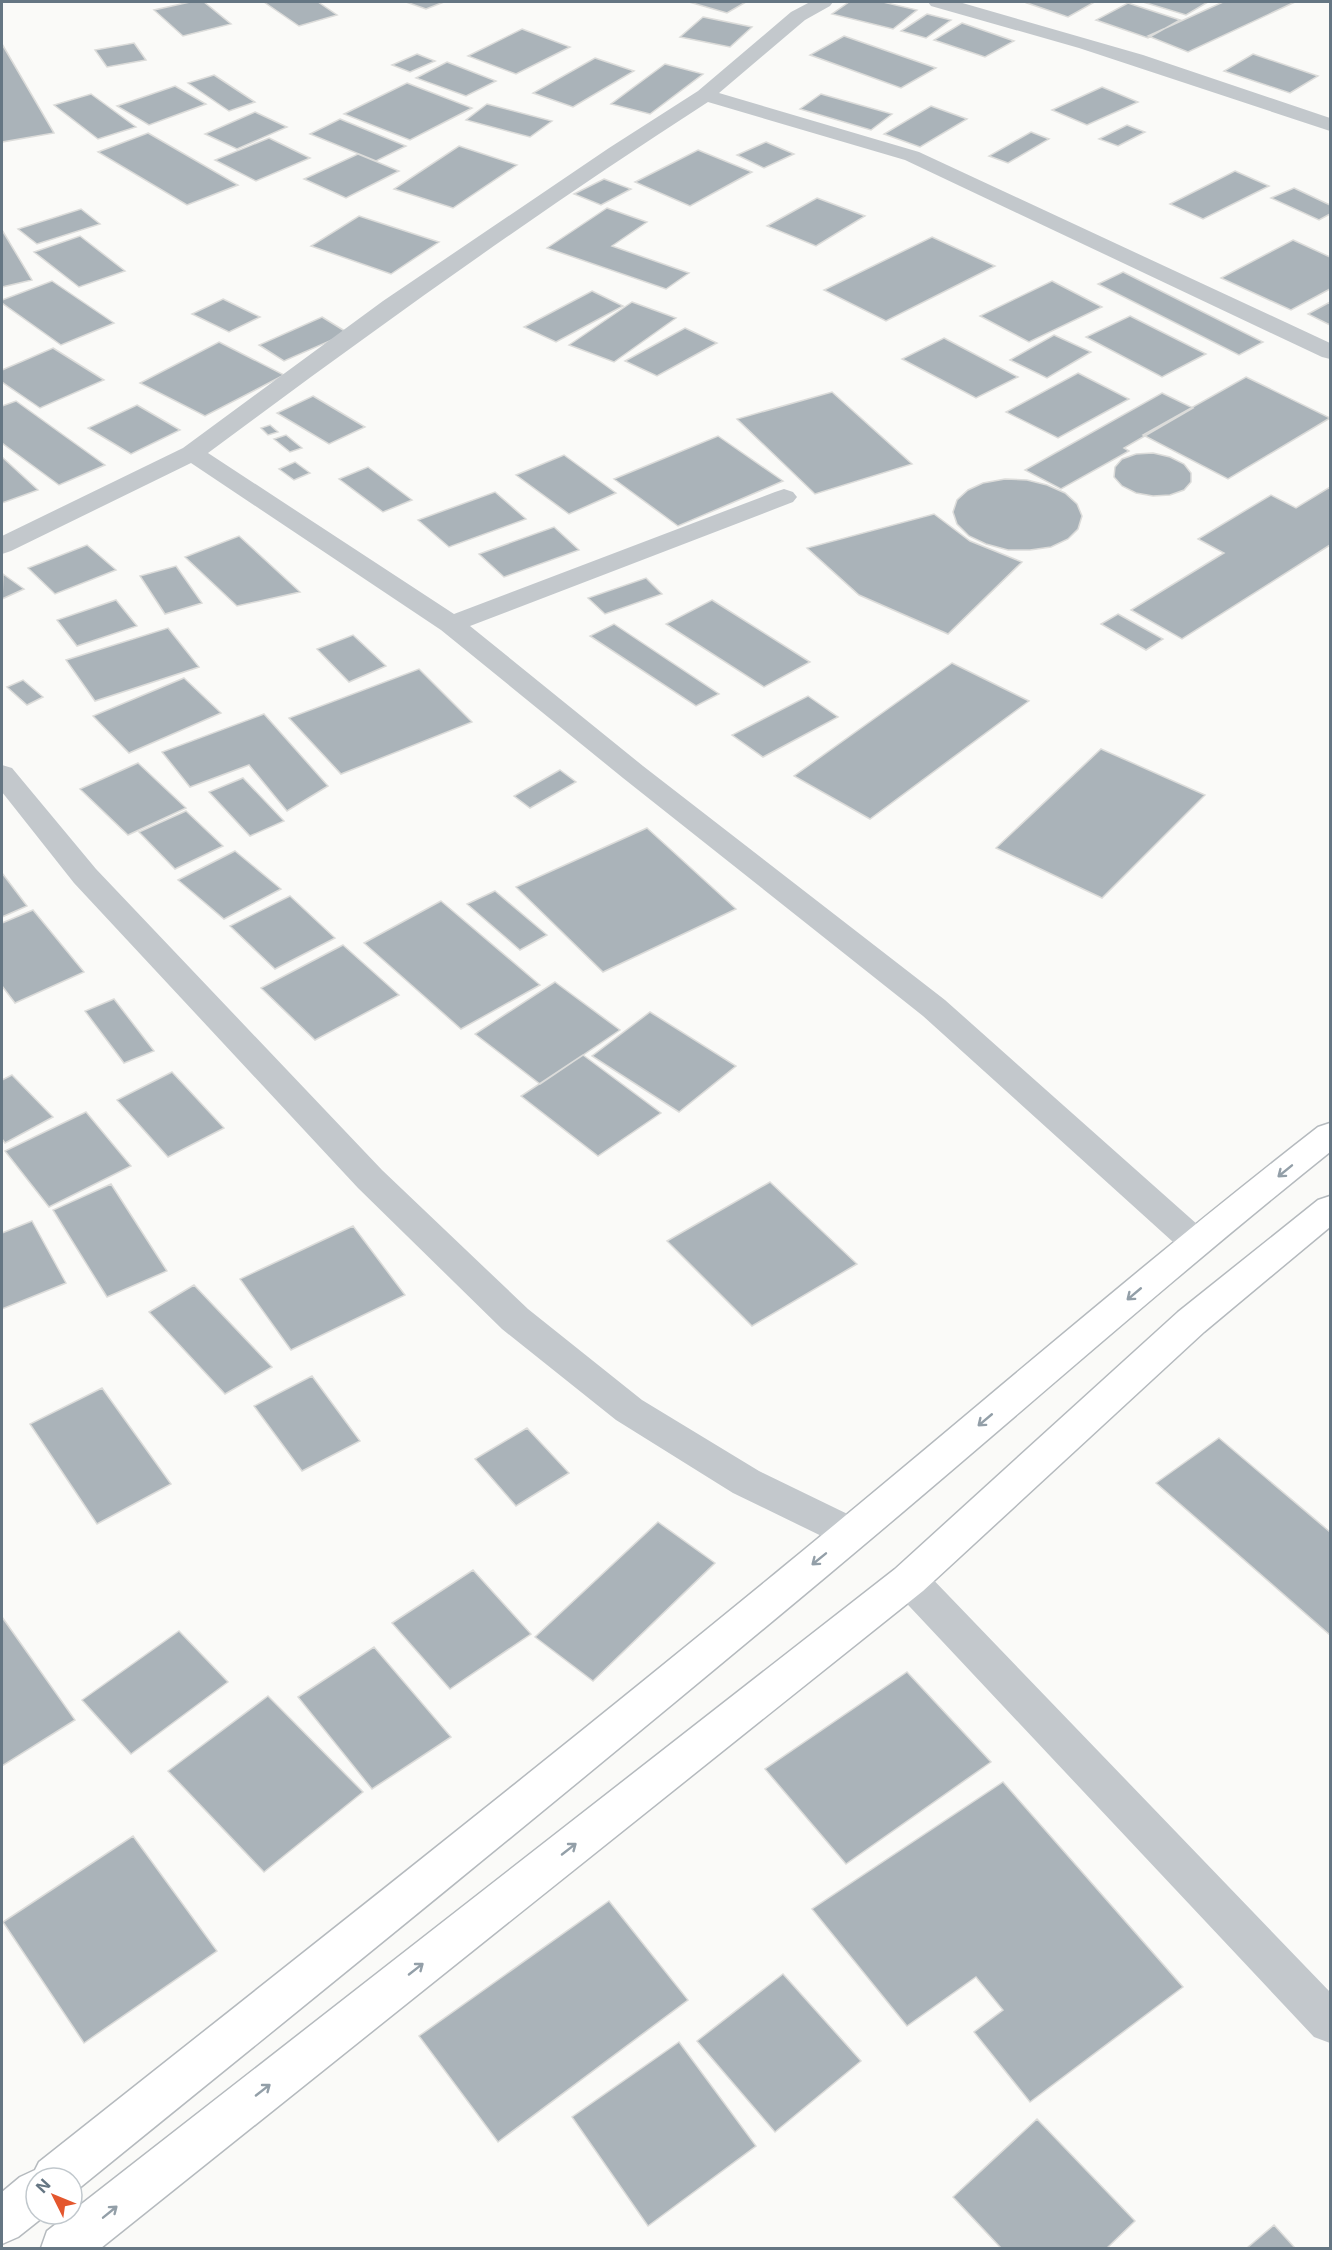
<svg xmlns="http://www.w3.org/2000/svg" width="1332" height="2250" font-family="Inter,sans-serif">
<rect width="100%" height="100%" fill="#fafaf8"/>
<!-- building -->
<path fill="#aab3b9" stroke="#dcdcda" stroke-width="1.5" d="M190 2H204L231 24 183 36 154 10Z
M264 2H318L337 15 299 26Z
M406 2H444L426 9Z
M689 2H746L727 13Z
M849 2H883L917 10 893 29 832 14Z
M1029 2H1090L1093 3 1068 17 1027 3Z
M1143 2H1208L1186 15Z
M1223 2H1295L1188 52 1148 36Z
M1128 3 1180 20 1148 38 1096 20Z
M927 14 951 20 926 38 901 31Z
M703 17 752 27 730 47 680 37Z
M962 23 1014 41 985 57 934 40Z
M522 29 570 47 516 74 468 56Z
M844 36 936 68 901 88 810 55Z
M134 43 146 60 107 67 95 50Z
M2 44 54 133 2 142Z
M417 54 435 61 410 72 392 65Z
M1253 54 1318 76 1290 93 1224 71Z
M595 58 634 71 573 107 533 93Z
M447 62 496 81 466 96 416 78Z
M665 64 703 74 650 114 611 104Z
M214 75 255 102 229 111 188 83Z
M407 83 472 108 410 140 344 114Z
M175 86 206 104 149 125 117 106Z
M1102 87 1138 102 1087 125 1052 110Z
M91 94 136 127 98 139 54 105Z
M821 94 892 114 871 130 800 109Z
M487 104 552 121 530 137 466 120Z
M931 106 967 119 920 147 884 134Z
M255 112 287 127 237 149 205 134Z
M340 119 406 146 376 161 310 134Z
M1127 125 1145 132 1118 146 1099 139Z
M1031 132 1049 139 1008 163 989 156Z
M148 133 238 185 187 205 98 152Z
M269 138 310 158 256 181 215 160Z
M766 142 794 154 764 168 737 155Z
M459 146 517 165 453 208 394 189Z
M698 150 752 172 690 206 635 182Z
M358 154 399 171 346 198 304 179Z
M1235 171 1269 186 1203 219 1170 204Z
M604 179 631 189 601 205 574 194Z
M1294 188 1330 205V214L1319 220 1271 198Z
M817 198 865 216 816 246 767 226Z
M607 208 647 222 612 246 689 273 666 289 547 248Z
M81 209 100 224 37 244 18 229Z
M359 216 439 242 391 274 311 246Z
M2 230 32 280 2 287Z
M80 236 125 271 79 287 34 252Z
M932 237 995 266 886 321 824 290Z
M1293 240 1330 257V289L1291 310 1221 278Z
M1123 272 1263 342 1239 355 1098 284Z
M52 281 114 323 61 345 2 303V300Z
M1052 281 1102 307 1029 342 980 316Z
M592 291 623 306 556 342 524 327Z
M223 299 260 317 229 332 192 314Z
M632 302 676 318 614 362 569 345Z
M1330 302V325L1308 314Z
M1130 316 1206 354 1162 377 1086 337Z
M322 317 348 333 284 361 259 345Z
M685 328 717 343 657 376 625 361Z
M1054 335 1091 352 1047 378 1010 360Z
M944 338 1018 377 976 398 902 359Z
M219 342 284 375 205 416 140 383Z
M53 348 104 380 40 408 2 382V370Z
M1078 373 1129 399 1058 438 1006 412Z
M1246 377 1330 418 1228 479 1143 435Z
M832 392 912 464 815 494 737 419Z
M1162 393 1193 408 1124 448 1129 451 1061 489 1025 470Z
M313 396 365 427 329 444 277 413Z
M16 401 105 465 59 485 2 443V406Z
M137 405 180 430 131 454 88 428Z
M270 425 278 432 268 435 261 428Z
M286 435 302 448 290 452 274 439Z
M718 436 783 481 678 526 614 479Z
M1153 453 1170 457 1184 464 1191 473V482L1184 490 1170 495 1153 496 1136 493 1122 486 1114 477 1115 467 1122 459 1136 454Z
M564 455 616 493 569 514 516 475Z
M2 457 38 490 2 503Z
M295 462 310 473 294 480 279 469Z
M368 467 412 500 383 512 339 479Z
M1005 479 1027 480 1047 485 1065 493 1077 504 1082 516 1078 529 1068 539 1051 547 1030 550H1008L986 544 969 536 957 524 953 512 957 500 968 490 983 483Z
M1330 487V545L1182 639 1131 610 1224 553 1198 539 1271 495 1296 508Z
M495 492 526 519 449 547 418 520Z
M934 514 970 541 1022 562 948 634 859 595 807 548Z
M554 527 579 550 504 577 479 554Z
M239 536 300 592 237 606 185 557Z
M87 545 116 570 55 594 28 568Z
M176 566 202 603 165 614 140 576Z
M3 574 24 589 2 599Z
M646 578 662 594 605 614 588 598Z
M116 600 137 626 77 646 57 620Z
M712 600 810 662 764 687 666 624Z
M1118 614 1163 639 1146 650 1101 624Z
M614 624 719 694 696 706 590 636Z
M168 628 199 667 95 701 66 660Z
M353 635 386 666 349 682 317 649Z
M952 663 1029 701 870 819 794 776Z
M419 669 472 722 341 774 289 718Z
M184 678 221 713 129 753 93 716Z
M23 680 43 697 27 705 7 687Z
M808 696 838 717 763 757 732 735Z
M264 714 328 786 287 811 249 765 190 787 162 752Z
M1101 749 1205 795 1102 898 996 848Z
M138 763 186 808 128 835 80 789Z
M560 770 576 782 530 808 514 796Z
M243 778 284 821 250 836 209 792Z
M186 811 223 846 175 869 139 832Z
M647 828 736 909 603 972 516 887Z
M235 851 281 889 224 919 178 880Z
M2 873 27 906 2 917Z
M495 891 547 935 520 950 467 904Z
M290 896 335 938 275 969 230 926Z
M441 901 540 985 461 1029 364 943Z
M33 910 84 972 15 1003 2 986V923Z
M343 945 399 995 315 1040 261 988Z
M555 982 620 1030 540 1084 475 1034Z
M114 999 154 1051 124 1063 85 1011Z
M650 1012 736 1066 679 1112 592 1056Z
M583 1055 661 1113 598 1156 521 1096Z
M172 1072 224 1128 168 1157 117 1100Z
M12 1075 53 1117 5 1143 2 1139V1080Z
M86 1112 131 1166 49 1207 5 1151Z
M770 1182 857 1264 752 1326 667 1241Z
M111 1184 167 1271 107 1297 53 1210Z
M32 1221 66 1283 2 1309V1233Z
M353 1226 405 1295 291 1350 240 1279Z
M194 1285 272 1367 225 1394 149 1312Z
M312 1376 360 1441 302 1471 254 1406Z
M102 1388 171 1484 97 1524 30 1424Z
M527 1428 569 1473 516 1506 475 1459Z
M1219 1438 1330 1532V1635L1156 1483Z
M658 1522 715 1563 593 1681 535 1637Z
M473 1570 531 1634 450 1689 392 1623Z
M2 1617 75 1720 2 1766Z
M179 1631 228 1682 131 1754 82 1700Z
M374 1647 451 1737 372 1789 298 1697Z
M907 1672 991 1762 846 1864 765 1769Z
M268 1696 363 1792 264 1872 168 1771Z
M1003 1782 1183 1987 1030 2102 974 2032 1003 2010 976 1977 907 2026 812 1909Z
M133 1836 217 1951 84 2043 3 1922Z
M609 1901 688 2000 498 2142 419 2036Z
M783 1974 861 2061 775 2132 697 2041Z
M679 2042 756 2146 648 2226 572 2117Z
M1037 2119 1135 2221 1107 2248H1001L953 2197Z
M1274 2225 1295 2248H1247Z"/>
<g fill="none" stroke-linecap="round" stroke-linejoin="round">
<defs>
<path id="major" d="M1330 1123V1152C1159 1289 996 1435 828 1575 578 1784 325 1989 72 2194V2178H36V2214H47L18 2237 2 2244V2192L20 2177 35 2170 39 2162C290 1963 541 1766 788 1563 965 1418 1138 1267 1318 1127Z
M1330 1196V1227L1204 1332 923 1591 101 2248H41L47 2231 895 1569 1178 1312 1318 1200Z"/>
</defs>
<!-- major casing -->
<use href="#major" stroke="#b5babe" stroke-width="3"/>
<!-- minor -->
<path fill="#c3c8cc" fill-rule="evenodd" d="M810 2H833L830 6 805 20 719 93 919 152 1330 343V359L1322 357 905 160 708 102C536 213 372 331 208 453L454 614 775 492 784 489 793 492 797 497 793 502 470 626 643 766 945 1000 1207 1233 1212 1242 1207 1251 1195 1255 1183 1251 923 1016 623 778 441 630 191 463 11 551 2 554V536L183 448 383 301 609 148 698 91 791 12Z
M928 2H959L1143 55 1330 118V131L1079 48 931 6Z
M2 765 12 768 96 869 382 1170 528 1309 642 1400 759 1471 864 1522 870 1533 864 1544 851 1549 838 1544 733 1493 616 1420 502 1329 358 1188 74 883 2 792Z
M909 1564 923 1569 1330 1992V2043L1314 2037 895 1591 890 1580 895 1569Z"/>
<!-- major -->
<use href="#major" fill="#fff" fill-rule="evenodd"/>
</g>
<!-- one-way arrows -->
<defs><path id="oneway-shaft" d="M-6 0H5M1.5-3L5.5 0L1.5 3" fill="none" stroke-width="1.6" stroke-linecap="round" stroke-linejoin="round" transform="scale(1.5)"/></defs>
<g stroke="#939fa8">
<use href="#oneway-shaft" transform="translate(1285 1171) rotate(141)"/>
<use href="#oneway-shaft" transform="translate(1134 1294) rotate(140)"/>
<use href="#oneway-shaft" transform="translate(985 1420) rotate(140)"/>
<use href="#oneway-shaft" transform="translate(819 1559) rotate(141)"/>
<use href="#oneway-shaft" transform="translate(569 1849) rotate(-38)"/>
<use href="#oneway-shaft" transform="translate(416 1969) rotate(-38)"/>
<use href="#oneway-shaft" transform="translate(263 2090) rotate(-38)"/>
<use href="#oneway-shaft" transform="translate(110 2212) rotate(-39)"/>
</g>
<!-- border -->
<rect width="1332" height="2250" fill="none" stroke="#657683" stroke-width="6"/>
<!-- north arrow -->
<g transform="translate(54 2196) rotate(313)"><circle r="28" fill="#ffffff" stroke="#c1c8cd" stroke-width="1.5"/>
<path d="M0-4.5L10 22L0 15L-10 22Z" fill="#e4572e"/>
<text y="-9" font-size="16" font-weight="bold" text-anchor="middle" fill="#657683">N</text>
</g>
</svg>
